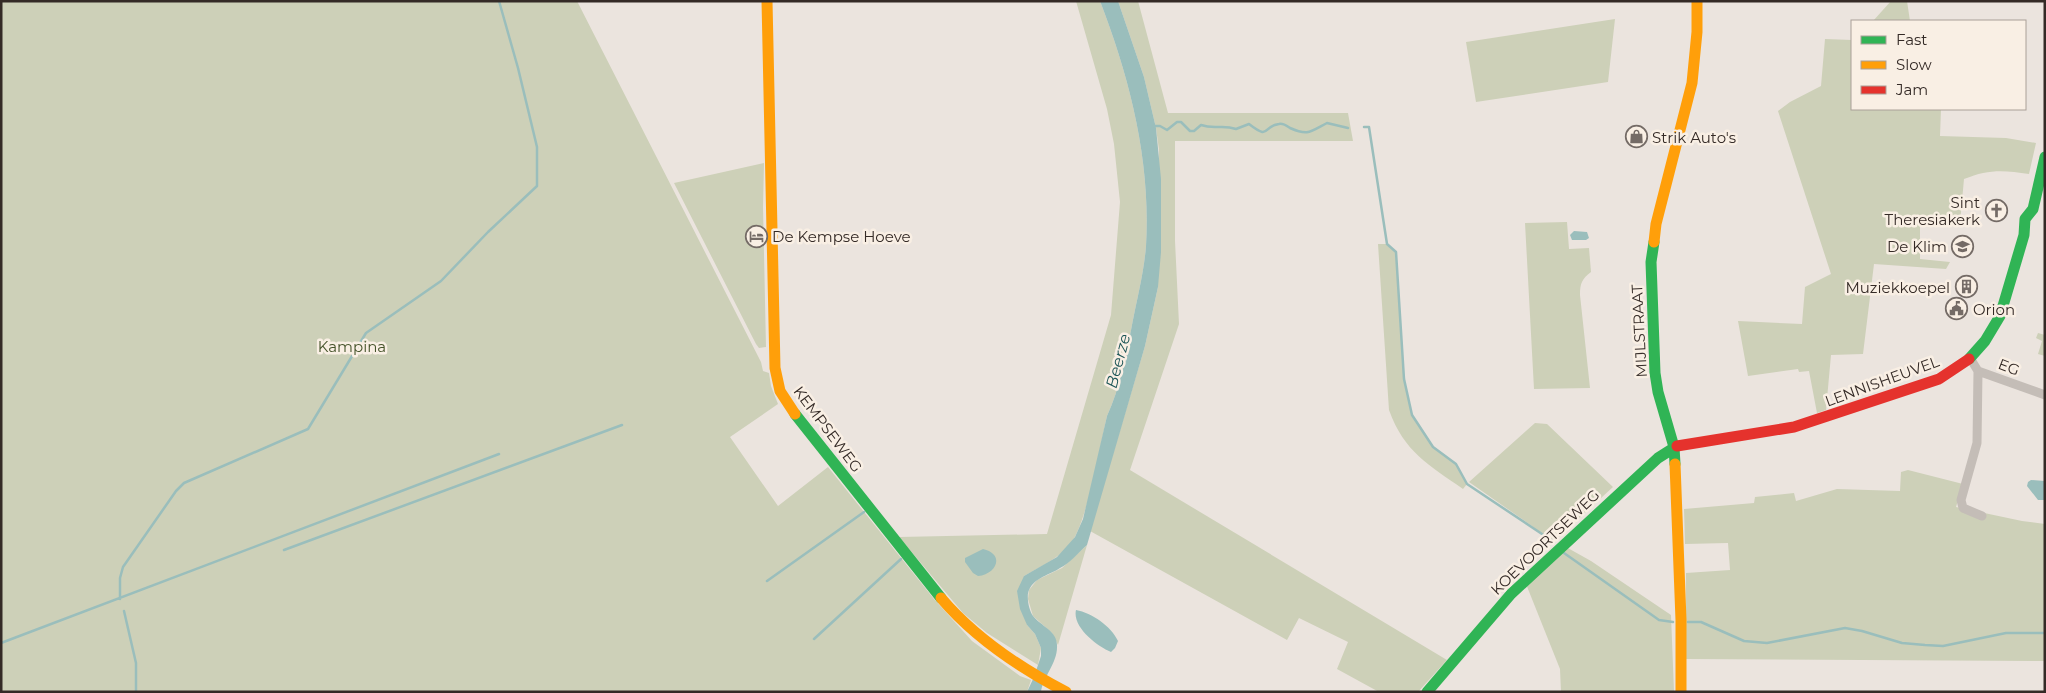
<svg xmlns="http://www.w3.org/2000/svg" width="2046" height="693" font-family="Montserrat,sans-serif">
<rect width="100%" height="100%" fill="#ebe4de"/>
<!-- green -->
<path fill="#cdd0b8" d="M1 1H577L761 362 763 371 769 373 771 386 778 404 730 437 778 506 828 467 934 599 972 641 1020 676 1031 680 1027 692H1Z
M1076 1H1100C1130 79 1151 161 1146 246 1144 272 1137 299 1132 325 1126 355 1120 388 1107 416 1100 446 1087 525 1069 546 1057 559 1040 567 1024 576L1027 625 1035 634 1041 648 1038 665 987 633 963 613 899 537 1047 534 1111 315 1120 202 1114 144 1107 109Z
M1118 1H1138L1168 113H1348L1353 141H1175V241L1179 324 1130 470 1447 660 1418 692H1379L1337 669 1348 642 1299 618 1287 640 1090 531 1145 346 1158 287 1159 150 1156 128 1144 77Z
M1891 1H1907L1910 21H1873Z
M1615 19 1608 82 1476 102 1466 42Z
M1825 39 1852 40V109H1941L1940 136 2006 138 2036 143 2029 174C2004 170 1988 169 1964 179L1960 223H1920V259L1950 262 1946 269 1874 264 1863 354 1831 355 1826 410 1817 413 1809 371 1799 372 1798 369 1748 376 1738 321 1802 324 1805 287 1831 274 1778 111 1790 102 1821 86Z
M764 163 763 207 766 347 759 348 756 344 674 183Z
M1567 222 1569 249 1589 248 1591 272C1582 279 1580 283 1580 295L1590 388 1534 389 1525 223Z
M1387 244 1396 252 1404 379 1412 415 1433 446 1456 464 1467 484 1463 489C1429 465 1404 452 1389 410L1378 244Z
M2038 333 2045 335V356L2038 354 2042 341 2036 338Z
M1535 423 1547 424 1613 487 1552 543 1532 526 1469 482Z
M1908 470 1963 484 1956 507 2022 521 2045 524V661L1686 659V573L1730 570 1728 543 1685 544 1684 509 1754 503 1755 497 1794 493 1796 501 1837 489 1900 491 1901 472Z
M1087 545 1058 645 1052 633 1033 616 1028 599 1029 590 1037 580 1062 568Z
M1566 547 1591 561 1671 615 1674 692H1561L1560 669 1526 584Z"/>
<!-- water -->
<path fill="#9abebc" d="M1100 1H1118L1144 77 1156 128 1161 179V252L1158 287 1145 346 1087 545C1078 553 1070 563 1060 568 1050 575 1035 577 1029 590 1026 596 1029 611 1033 616 1041 626 1057 631 1057 645 1058 663 1043 676 1041 692H1027L1034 677 1041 656V648L1035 634 1027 625 1020 609 1017 591 1024 576 1057 557 1075 537 1083 519 1107 416C1120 388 1126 355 1132 325 1137 299 1144 272 1146 246 1151 161 1130 79 1100 1Z
M1574 231 1587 232 1589 238 1586 240H1572L1570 235Z
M2031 480 2045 481V500H2038L2027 486 2028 482Z
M983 549C1005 554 997 574 978 576L973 573 965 562V558Z
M1076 610C1092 613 1111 626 1118 641L1115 648 1111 652C1097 646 1072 627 1076 610Z"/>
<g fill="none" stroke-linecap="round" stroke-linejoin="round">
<!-- stream -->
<path stroke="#9abebc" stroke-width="2.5" d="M1154 126H1160L1167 130 1177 122H1181L1190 131H1194L1201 125C1215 130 1222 124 1236 129L1249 124C1271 141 1262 126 1279 124 1283 123 1287 126 1290 128 1308 136 1310 132 1327 123L1348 128
M1364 127H1369L1387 244 1396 252 1404 379 1412 415 1433 447 1456 464 1467 484 1554 542
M284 550 622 425
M1564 553 1659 620 1673 622
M767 581 864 512
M120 599V578L123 567 176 491 184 483 308 429 366 333 441 281 488 232 537 186V147L518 68 499 1
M124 611 136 663V692
M1688 622H1701L1744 641 1767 643 1845 628 1862 631 1902 643 1925 645 1943 646 2006 633H2045
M814 639 901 559
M1 643 499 454"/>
<!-- street -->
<path stroke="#c4bdb7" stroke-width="9" d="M1970 358 1978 371 2045 395
M1978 371 1977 443 1961 500 1963 508 1982 516"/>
<!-- fast -->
<path stroke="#30b455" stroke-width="11" d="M1654 242 1651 262 1655 373 1658 392 1674 447 1675 464
M1969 359 1985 341 2000 316 2024 235 2025 219 2033 209 2045 157
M795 414 941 598
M1427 692 1511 594 1658 458 1677 446"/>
<!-- slow -->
<path stroke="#ff9f0a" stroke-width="11" d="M767 1 775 368 780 391 795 414
M1654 242 1656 224 1692 83 1697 32V1
M1675 464 1681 620V692
M941 598C975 638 1020 668 1066 692"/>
<!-- jam -->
<path stroke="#e5322d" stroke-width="11" d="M1677 446 1794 427 1939 379 1969 359"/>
</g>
<!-- icons -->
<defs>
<symbol id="shop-ring" viewBox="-11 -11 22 22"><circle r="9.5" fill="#f9efe4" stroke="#746b66" stroke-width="1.5"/><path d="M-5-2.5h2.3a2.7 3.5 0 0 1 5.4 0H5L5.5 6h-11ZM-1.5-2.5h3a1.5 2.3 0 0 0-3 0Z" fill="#746b66"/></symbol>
<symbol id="church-ring" viewBox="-11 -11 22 22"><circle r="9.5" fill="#f9efe4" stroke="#746b66" stroke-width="1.5"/><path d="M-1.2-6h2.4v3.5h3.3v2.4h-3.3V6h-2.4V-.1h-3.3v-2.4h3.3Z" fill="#746b66"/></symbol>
<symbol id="hotel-ring" viewBox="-11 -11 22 22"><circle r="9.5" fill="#f9efe4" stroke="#746b66" stroke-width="1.5"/><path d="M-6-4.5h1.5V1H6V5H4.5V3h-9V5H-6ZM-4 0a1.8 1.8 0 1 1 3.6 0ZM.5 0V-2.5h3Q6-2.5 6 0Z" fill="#746b66"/></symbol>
<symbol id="school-ring" viewBox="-11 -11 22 22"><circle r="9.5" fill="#f9efe4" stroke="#746b66" stroke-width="1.5"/><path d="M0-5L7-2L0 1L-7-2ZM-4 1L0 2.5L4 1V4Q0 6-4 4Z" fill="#746b66"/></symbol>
<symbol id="building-ring" viewBox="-11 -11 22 22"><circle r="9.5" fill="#f9efe4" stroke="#746b66" stroke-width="1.5"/><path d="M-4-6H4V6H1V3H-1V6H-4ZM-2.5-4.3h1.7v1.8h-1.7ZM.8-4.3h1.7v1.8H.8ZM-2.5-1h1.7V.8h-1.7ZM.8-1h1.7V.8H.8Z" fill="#746b66"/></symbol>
<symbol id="civic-ring" viewBox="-11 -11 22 22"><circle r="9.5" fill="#f9efe4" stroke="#746b66" stroke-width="1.5"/><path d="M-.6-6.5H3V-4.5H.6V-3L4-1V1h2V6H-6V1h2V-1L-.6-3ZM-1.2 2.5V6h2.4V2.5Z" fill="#746b66"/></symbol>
</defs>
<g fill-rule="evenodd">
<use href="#shop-ring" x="1624" y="124" width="25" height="25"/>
<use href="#church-ring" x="1984" y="198" width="25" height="25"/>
<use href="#hotel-ring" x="744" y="224" width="25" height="25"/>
<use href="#school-ring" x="1950" y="234" width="25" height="25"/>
<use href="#building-ring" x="1954" y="274" width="25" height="25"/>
<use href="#civic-ring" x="1944" y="296" width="25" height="25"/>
</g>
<g text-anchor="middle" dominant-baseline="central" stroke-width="5" stroke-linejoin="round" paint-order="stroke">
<!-- poi labels -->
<g font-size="15" fill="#342a26" stroke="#f9efe4" text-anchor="start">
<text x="1652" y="137">Strik Auto's</text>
<text x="1980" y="202" text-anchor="end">Sint<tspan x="1980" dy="17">Theresiakerk</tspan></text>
<text x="772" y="236">De Kempse Hoeve</text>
<text x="1947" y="246" text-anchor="end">De Klim</text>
<text x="1950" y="287" text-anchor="end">Muziekkoepel</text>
<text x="1973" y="309">Orion</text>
</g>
<!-- street labels -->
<g font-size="15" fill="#342a26" stroke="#f9efe4">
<text transform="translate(1639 331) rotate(-93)">MIJLSTRAAT</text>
<text transform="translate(2009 367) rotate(21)">EG</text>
<text transform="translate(1882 381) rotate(-20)">LENNISHEUVEL</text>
<text transform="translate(828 429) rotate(53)">KEMPSEWEG</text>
<text transform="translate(1545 542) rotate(-44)">KOEVOORTSEWEG</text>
</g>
<!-- park labels -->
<g font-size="15" fill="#45532a" stroke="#f9efe4">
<text x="352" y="346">Kampina</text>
</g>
<!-- water labels -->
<g font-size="16" font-style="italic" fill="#1b5456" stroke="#f9efe4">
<text transform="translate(1118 361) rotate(-75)">Beerze</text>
</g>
</g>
<!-- border -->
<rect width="2046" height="693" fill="none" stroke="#342a26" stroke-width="5"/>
<!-- legend -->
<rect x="1851" y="20" width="175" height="90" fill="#f9efe4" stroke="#aaa098"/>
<rect x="1861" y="36" width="25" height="8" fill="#30b455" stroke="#aaa098"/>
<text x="1896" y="45" font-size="15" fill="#342a26">Fast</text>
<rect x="1861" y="61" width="25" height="8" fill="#ff9f0a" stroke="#aaa098"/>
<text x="1896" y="70" font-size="15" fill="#342a26">Slow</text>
<rect x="1861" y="86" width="25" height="8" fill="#e5322d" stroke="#aaa098"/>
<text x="1896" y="95" font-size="15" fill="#342a26">Jam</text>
</svg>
